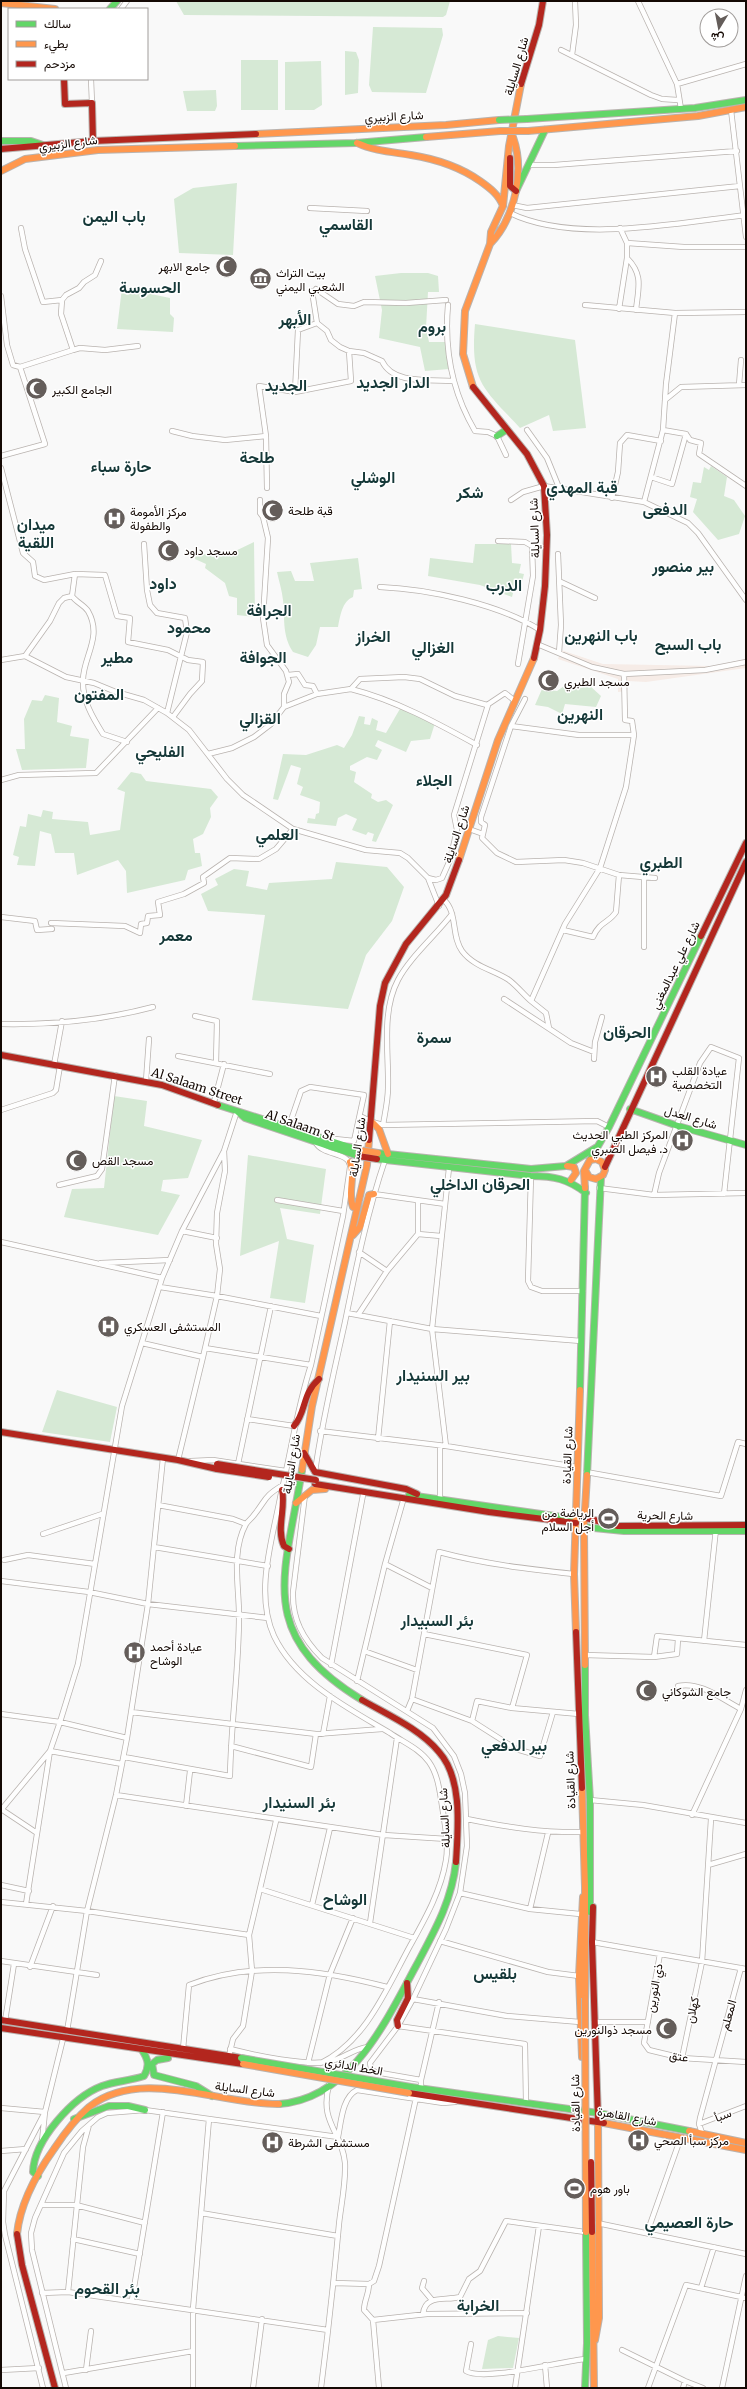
<svg xmlns="http://www.w3.org/2000/svg" width="747" height="2389" font-family="Merriweather,Vazirmatn,serif">
<rect width="100%" height="100%" fill="#f9f9f9"/>
<!-- built -->
<path fill="#f6ece7" d="M561 650 603 664 712 666 746 659V668L646 682 628 681 627 691 618 692V679L558 659Z"/>
<!-- green -->
<path fill="#d6e9d5" d="M176 1H450L446 15 443 17 184 15Z
M373 27 442 28 443 35 426 93 372 92 369 85Z
M345 51 356 52 359 60 358 93 345 95Z
M241 60H278V110H241Z
M321 61 322 105 314 110H285V62Z
M216 90 217 106 215 111H187L183 91Z
M237 183 233 255 179 253 174 199 193 188Z
M401 273H428L438 276 439 292H428L426 328 429 342H445L449 369 425 371 420 347 379 338 382 310 375 276Z
M122 288 170 298V314L174 318 173 332 117 329Z
M475 324 575 340 586 428 553 431 549 415 520 428C483 388 470 382 475 324Z
M711 466 727 477 724 496 734 500 745 516 739 534 718 540 693 512 697 499 690 497 693 482 701 483 704 467 709 470Z
M254 542 255 617 237 615V598L229 596 225 583 205 568 206 564 195 559 196 554 227 555Z
M475 544H511L512 563 521 564 519 573 524 574 520 590 514 589 512 597 480 585 428 576 430 558 473 563Z
M358 558 362 589 354 590 353 597C342 601 340 617 338 627H320L316 645 308 657 293 652C282 635 285 619 283 600 282 591 279 581 277 572L291 571 295 581H314L310 563Z
M564 686H590L601 696 596 707 565 704 562 714 548 707 535 705 542 689 557 691Z
M45 695 59 698 57 722 72 726 70 736 89 739 86 768 22 770 16 749H25L24 719 32 700 42 701Z
M401 707 435 723 430 739 411 741 406 752 378 740 375 746 382 750 377 760 367 757 350 766V770L356 772 354 782 372 794 371 798 378 802 386 800 393 805 376 842 372 841 374 834 368 832 366 835 352 830 357 819 346 814 338 818 336 826 307 823 308 818 315 819 316 814 319 813 320 802 300 795 303 787 297 784 301 768 291 765 278 800 273 799 283 754 306 755 337 745 344 748 352 735 359 716 365 717 364 724 370 725 372 718 378 721 376 730 386 733Z
M131 772 141 774 146 781 211 789 218 797 210 808 211 817 203 834 193 839 195 853H200L202 866 188 870 185 880 127 893 126 871 118 860 77 875 74 853H55L51 834 40 831 35 866 17 865 19 857 13 855 20 826 26 827 28 814 41 817 43 810 53 812 52 819 88 822 90 835 120 830 125 792 117 789Z
M336 862 387 867 404 887 392 921 366 955 348 1009 252 1000 265 915 208 911 201 894 218 885 215 879 234 869 249 871 246 886 267 890 269 883 332 879Z
M114 1096 147 1101 144 1126 202 1140 188 1178 163 1180 161 1191 180 1195 158 1235 64 1217 72 1189 104 1188Z
M248 1155 326 1169 320 1214 280 1208 287 1239 314 1245 305 1303 270 1298 279 1241 240 1256Z
M57 1390 117 1407 110 1442 42 1432Z
M498 2336 519 2338 513 2368 482 2369 488 2340Z"/>
<g fill="none" stroke-linecap="round" stroke-linejoin="round">
<defs>
<path id="street" d="M638 1 677 84 681 109
M121 9 127 1
M561 50 651 95 662 99 678 100
M572 55 576 25 575 1
M91 79 92 103
M677 84 746 64
M731 110 746 237
M528 165H554L737 151
M512 205 527 208 740 186
M310 208 367 211
M510 213C573 244 677 223 746 215
M620 228 627 243V258C644 275 638 289 636 310
M627 243 684 247H746
M316 289 338 304 354 306 364 302 406 303 446 300
M1 296 7 345 13 365 20 367
M62 300 66 295 79 288 84 282 95 275 101 261
M448 305C444 350 452 392 475 431L488 432 497 436 506 455
M585 305 675 313 746 312
M619 309 627 258
M317 323 327 331 331 340 340 347 349 351
M73 350 80 348 105 350 138 346
M739 385 741 360
M295 392 351 381 349 351 364 353 382 361C393 385 430 379 453 381
M665 400 681 387 746 385
M527 430 547 458 560 490
M663 430 686 434 690 440 701 443 699 454 746 486
M172 431 192 436 225 440 266 436
M1 456 45 444 20 367 73 350 61 314 62 300 43 302 25 249 21 228
M1 468 23 553 33 562 35 576 44 580 75 574 72 596 64 598 59 603 50 621 25 656 1 660
M651 477 672 484 686 434
M267 488 266 436 259 386 295 392 298 330 317 323 312 291
M612 498 618 472 620 443 627 435 661 441
M511 500 523 492 544 486 644 502 663 430 666 384 675 313
M644 502 688 523 698 533 746 600
M498 541 525 542 532 546 533 576 518 664
M144 544 147 590 150 605 157 613 185 618 187 632 167 713
M558 554 561 625 559 653
M75 574 105 575 117 616 130 618 128 642 168 650 188 660 203 662 202 681 190 694 173 717
M561 582 595 598
M380 587C428 589 499 604 540 630
M72 596C76 602 84 605 88 611 103 637 83 657 83 680 82 700 93 718 103 734L127 742
M537 644 592 667 624 674 705 670 746 662
M25 656 66 677 94 683 116 692 144 700 167 713 189 730 227 779 243 795 293 829 366 850 400 853 408 858 428 878 439 906
M288 675 298 674 305 685 313 686 317 694
M351 689C395 700 437 723 477 745
M284 707 317 694 351 689 360 679 404 677 420 679 455 696 487 705 505 693 515 701
M511 726 579 735H634
M208 754 232 748 254 737 271 724 284 707V694L289 682 286 671 267 645 263 618 268 538 263 517 260 513V500
M1 780 19 775 96 773 158 708
M469 829 483 834 482 838 497 853 516 862 564 860 583 863 619 875 655 878
M483 834 485 825 481 822V817L511 726 525 699
M644 877V947
M428 878 436 880 442 878 450 860 457 830 454 815 488 705
M444 900C458 913 451 936 462 951 474 967 494 970 509 980 517 986 524 995 531 1001L565 924 600 868 626 787 634 735 632 721 625 720 624 674
M1 917 35 921 37 930 52 929
M51 923 125 926 140 933 141 924 147 923 148 916 160 915 158 902 184 894 204 883 203 877 230 858 259 859 276 849 293 829
M563 930 593 937C600 921 609 923 616 912L619 875
M504 999 571 1043 594 1052
M531 1001 546 1013 549 1028
M195 1016 217 1021 216 1063
M1 1024C52 1025 104 1020 153 1007
M178 1056 270 1074
M594 1059 595 1042 602 1017
M54 1065 62 1021
M146 1081 149 1039
M214 1102 224 1064
M1 1110 53 1093 56 1090 60 1066
M360 1116 372 1122 383 1125 597 1121 609 1127
M383 1125C385 1113 388 1100 388 1088 389 1054 381 1012 398 980 410 957 436 935 452 914
M289 1126 301 1091 310 1087 364 1095 354 1141 326 1138
M531 1176 528 1281 531 1287 542 1291H583
M59 1185 97 1176 102 1169 115 1075
M599 1188 654 1195 746 1193
M374 1194 445 1204
M654 1195 659 1173 700 1063 711 1047 739 1058 724 1194
M277 1200 343 1211
M418 1202V1234
M182 1231 217 1238
M1 1242 162 1278
M359 1252 387 1271
M101 1263 170 1260
M160 1287 217 1296 321 1316
M347 1313 432 1329 581 1341
M358 1315 387 1271 418 1234 441 1236
M142 1343 203 1357 178 1460
M205 1348 311 1365
M203 1357 217 1296 220 1269 216 1244 217 1213 225 1171 224 1151
M247 1419 294 1426
M320 1431 446 1446 577 1467
M378 1439 390 1321
M440 1446V1500
M446 1446 432 1329 449 1168
M191 1461 213 1460 286 1471
M238 1464 271 1306
M315 1472C322 1421 334 1372 345 1322 356 1268 367 1213 385 1160
M586 1472 721 1496 738 1442 746 1444
M281 1493C273 1538 254 1592 274 1636 296 1682 348 1708 390 1733 403 1742 420 1749 429 1762 439 1776 440 1795 443 1812 445 1827 449 1844 446 1860 441 1891 425 1919 410 1946 387 1988 366 2041 321 2063
M305 1495 293 1592C292 1619 303 1639 322 1658L433 1728 454 1756 461 1774 465 1793 467 1846 460 1893 446 1929 413 1999 398 2026 370 2063 371 2069 375 2072 421 2080V2088
M158 1505 233 1519 246 1524
M43 1534 102 1514
M154 1547 268 1566
M4 1560 28 1555 95 1564
M385 1564 432 1588
M1 1581 89 1592 148 1604 268 1618
M424 1634 527 1655 512 1708
M704 1641 716 1529
M364 1651 417 1670
M585 1655 654 1657 677 1654 678 1639
M654 1657 657 1636 746 1645
M331 1665 363 1495
M357 1681 385 1564 403 1501
M678 1686C700 1681 722 1699 741 1709
M412 1699 472 1721 516 1749 540 1756 553 1712
M407 1711 412 1699 439 1552C484 1564 528 1569 574 1574
M131 1712 316 1734 382 1729
M1 1714 60 1722 127 1738
M472 1721 477 1701 512 1708 579 1714
M323 1734 330 1696
M231 1746 311 1767 316 1734
M124 1757 230 1776C231 1722 239 1669 239 1615 239 1586 231 1551 246 1524 248 1521 252 1518 254 1515 267 1499 263 1497 283 1485 292 1445 298 1405 311 1365L343 1216 350 1167C351 1152 323 1156 316 1143
M116 1795 384 1835 447 1839
M590 1800 643 1805 746 1823
M186 1806 190 1771
M1 1809 37 1833
M1 1810 50 1751 60 1722 78 1664 122 1406 162 1278 182 1231 224 1151 237 1111
M692 1815 741 1709 746 1690
M467 1819C506 1827 543 1833 583 1832
M708 1865 746 1854
M1 1885 29 1891
M260 1889 414 1938
M460 1893 530 1909 580 1914
M1 1902 87 1911 249 1935
M26 1904 50 1751 122 1764
M312 1905 330 1828
M530 1909 548 1833
M370 1923 397 1738
M440 1941 548 1972 579 1976
M592 1942 746 1969
M660 1954 644 2043 649 2050 682 2058 746 2062
M1 1961 97 1975
M30 1967 53 1906
M413 1999 507 2016 580 2022
M5 2021 14 1964
M594 2022H648
M398 2026 525 2044 526 2102
M67 2031 87 1911 116 1795 127 1738 148 1604 163 1458
M183 2049 189 1985C253 1960 322 1970 387 1987
M230 2049C254 2055 308 2067 331 2061 344 2058 355 2048 368 2047
M229 2056 233 2039 243 2026 252 1971 249 1935 276 1821
M682 2058 702 1962 711 1819
M308 2063 330 1974 353 1918
M421 2080 439 2002
M1 2108 45 2112 4 2191 3 2222 5 2235 43 2388
M699 2124 746 2106
M702 2133 699 2124 700 2118 741 1968
M338 2137C341 2123 342 2097 357 2090L443 2103 455 2102
M42 2141 45 2112 63 2039
M1 2151 26 2149
M42 2205H76L145 2223
M201 2213 338 2236
M597 2223 746 2254
M647 2233 681 2137
M73 2239 140 2254
M424 2281 422 2288 432 2300
M334 2283 369 2284
M701 2288 714 2247
M68 2292 83 2147 89 2125
M42 2293 68 2292 328 2330
M132 2300 163 2112
M423 2314C425 2294 445 2301 460 2297L469 2279 480 2271 506 2221 585 2232
M373 2320 427 2314 527 2313
M471 2344 466 2371C484 2382 561 2361 586 2359
M622 2350 685 2381 703 2388
M545 2365 547 2388
M1 2370 39 2368
M86 2370 91 2331
M64 2373 193 2351
M66 2388 32 2250 31 2233 35 2218 64 2153 82 2131 98 2117 107 2113 145 2110 338 2137
M193 2388V2309L209 2119
M253 2388 262 2319
M321 2388C328 2333 334 2279 339 2224 341 2205 346 2183 345 2163 342 2131 319 2123 329 2085
M379 2388 373 2320 364 2310C364 2301 369 2294 369 2284L374 2281 379 2266 416 2098
M515 2388 539 2226
M648 2388 686 2285 746 2298
M683 2388 685 2381
M722 2388 746 2276"/>
<path id="fast" d="M110 9 117 1
M527 119 695 108 746 100
M1 141H31L43 145
M235 146 356 143 426 137
M516 191 545 130
M497 436 506 430
M218 1105 359 1150
M630 1109 678 1126 746 1145
M238 1112 245 1118 358 1156
M378 1153 531 1169 566 1166 597 1147
M377 1159 531 1176C554 1176 568 1179 586 1193
M590 1160 609 1127 701 936
M580 1390 585 1188
M302 1470C285 1576 254 1634 362 1700
M587 1475 601 1177
M409 1495 576 1519
M584 1527 624 1531H746
M585 1665V1715L590 1800V1912
M168 2058 157 2060 152 2064 154 2075 196 2086 212 2096
M411 2087 598 2113 689 2131
M279 2104C351 2099 386 2021 416 1966 434 1932 452 1901 456 1862
M74 2119 109 2106H128L145 2110
M38 2176 33 2172C34 2140 73 2097 102 2086 115 2081 130 2081 144 2076 150 2066 148 2059 142 2050
M585 2388 587 2343 586 2232"/>
<path id="slow" d="M1 3 55 9
M528 131 698 116 746 107
M256 134 446 125 499 120
M426 137 500 131
M357 143C374 151 393 152 411 155 436 159 460 167 480 181 490 188 499 195 503 206
M1 171 25 159 98 150 235 146
M490 244C515 218 525 171 513 137
M473 387 463 354 465 311 490 244 491 232 503 206 509 146 521 84
M459 860 498 740 534 658
M372 1122 379 1129 388 1154
M350 1162C356 1177 347 1192 353 1207L357 1208
M567 1166 574 1167 576 1173 571 1180
M585 1170 589 1177 596 1179 603 1175 605 1170 602 1162 596 1159 590 1160 584 1171 585 1188
M353 1235 360 1227 369 1195 374 1194
M302 1470 312 1406 367 1165 369 1140
M296 1503 312 1490 325 1489
M576 1632 574 1574 580 1390
M585 1665 584 1527 587 1475
M582 1788 585 1887V1998
M582 2057 579 1976 583 1897
M604 2123 746 2150
M689 2131 746 2143
M592 2232 594 2388
M17 2234C20 2204 37 2173 54 2149 64 2134 75 2119 89 2107 140 2066 220 2105 279 2104
M595 2340 599 2318 598 2118"/>
<path id="jam" d="M64 79 65 104 92 103 93 141
M521 84 539 25 543 1
M1 149 93 141 256 134
M510 158V186L516 191
M473 387 527 454 544 486 547 535 545 586 540 630 534 658
M701 936 746 843
M1 1055 162 1085 218 1105
M369 1140 380 1006 385 983 406 944 446 895 459 860
M605 1167 746 862
M294 1426C307 1411 301 1395 319 1379
M1 1432 178 1460 217 1469
M304 1453 315 1472 406 1489 417 1494
M315 1484 489 1512 576 1523
M282 1490C286 1508 276 1529 284 1546L289 1549
M586 1518 618 1526 746 1525
M576 1632 582 1788
M362 1700C388 1715 420 1729 439 1752 463 1779 458 1828 456 1862
M593 1907 592 1942 598 2118
M1 2020 241 2058
M398 2026 397 2020 408 1998 407 1983
M1 2028 243 2064
M409 2093 604 2123
M17 2234 22 2265 55 2388"/>
</defs>
<!-- street casing -->
<use href="#street" stroke="#b9b3af" stroke-width="6"/>
<!-- fast casing -->
<use href="#fast" stroke="#b9b3af" stroke-width="8"/>
<!-- slow casing -->
<use href="#slow" stroke="#b9b3af" stroke-width="8"/>
<!-- jam casing -->
<use href="#jam" stroke="#b9b3af" stroke-width="8"/>
<!-- street -->
<use href="#street" stroke="#fefefe" stroke-width="4.5"/>
<!-- fast -->
<use href="#fast" stroke="#63d668" stroke-width="6"/>
<!-- slow -->
<use href="#slow" stroke="#ff974d" stroke-width="6"/>
<!-- jam -->
<use href="#jam" stroke="#b3261e" stroke-width="6"/>
<defs>
<path id="fast-bridge" d="M499 120 527 119
M241 2058 411 2087"/>
<path id="slow-bridge" d="M500 131H528
M359 1150 378 1153
M585 1998 586 2232
M243 2064 409 2093"/>
<path id="jam-bridge" d="M358 1156 377 1159
M217 1464 316 1480
M217 1469 269 1477
M591 2162 592 2232"/>
</defs>
<!-- fast-bridge casing -->
<use href="#fast-bridge" stroke="#b9b3af" stroke-width="8" stroke-linecap="butt"/>
<!-- slow-bridge casing -->
<use href="#slow-bridge" stroke="#b9b3af" stroke-width="8" stroke-linecap="butt"/>
<!-- jam-bridge casing -->
<use href="#jam-bridge" stroke="#b9b3af" stroke-width="8" stroke-linecap="butt"/>
<!-- fast-bridge -->
<use href="#fast-bridge" stroke="#63d668" stroke-width="6"/>
<!-- slow-bridge -->
<use href="#slow-bridge" stroke="#ff974d" stroke-width="6"/>
<!-- jam-bridge -->
<use href="#jam-bridge" stroke="#b3261e" stroke-width="6"/>
</g>
<!-- icons -->
<defs>
<symbol id="mosque-disc" viewBox="-11 -11 22 22"><circle r="9.5" fill="#645d5a" stroke="#fff"/><path d="M3.5-4.9A6 6 0 1 0 3.5 4.9A5 5 0 1 1 3.5-4.9Z" fill="#fff"/></symbol>
<symbol id="museum-disc" viewBox="-11 -11 22 22"><circle r="9.5" fill="#645d5a" stroke="#fff"/><path d="M0-6L6-3V-2H-6V-3ZM-5-1h2V3h-2ZM-1-1h2V3h-2ZM3-1h2V3H3ZM-6 4H6V6H-6Z" fill="#fff"/></symbol>
<symbol id="hospital-disc" viewBox="-11 -11 22 22"><circle r="9.5" fill="#645d5a" stroke="#fff"/><path d="M-5-5h3v3.5h4V-5h3V5h-3V1.5h-4V5h-3Z" fill="#fff"/></symbol>
<symbol id="stadium-disc" viewBox="-11 -11 22 22"><circle r="9.5" fill="#645d5a" stroke="#fff"/><path d="M0-5a6.5 5 0 1 0 0 10a6.5 5 0 1 0 0-10ZM-3.5-1.8h7v3.6h-7Z" fill="#fff"/></symbol>
</defs>
<g fill-rule="evenodd">
<use href="#mosque-disc" x="214" y="254" width="25" height="25"/>
<use href="#museum-disc" x="248" y="266" width="25" height="25"/>
<use href="#mosque-disc" x="24" y="376" width="25" height="25"/>
<use href="#mosque-disc" x="260" y="498" width="25" height="25"/>
<use href="#hospital-disc" x="102" y="506" width="25" height="25"/>
<use href="#mosque-disc" x="156" y="538" width="25" height="25"/>
<use href="#mosque-disc" x="536" y="668" width="25" height="25"/>
<use href="#hospital-disc" x="644" y="1064" width="25" height="25"/>
<use href="#hospital-disc" x="670" y="1128" width="25" height="25"/>
<use href="#mosque-disc" x="64" y="1148" width="25" height="25"/>
<use href="#hospital-disc" x="96" y="1314" width="25" height="25"/>
<use href="#stadium-disc" x="596" y="1506" width="25" height="25"/>
<use href="#hospital-disc" x="122" y="1640" width="25" height="25"/>
<use href="#mosque-disc" x="634" y="1678" width="25" height="25"/>
<use href="#mosque-disc" x="654" y="2016" width="25" height="25"/>
<use href="#hospital-disc" x="626" y="2128" width="25" height="25"/>
<use href="#hospital-disc" x="260" y="2130" width="25" height="25"/>
<use href="#stadium-disc" x="562" y="2176" width="25" height="25"/>
</g>
<g text-anchor="middle" dominant-baseline="central" stroke-width="3" stroke-linejoin="round" paint-order="stroke">
<!-- street labels -->
<g font-size="12" fill="#140904" stroke="#fff">
<text transform="translate(516 66) rotate(-74)">شارع السايلة</text>
<text transform="translate(394 116) rotate(-3)">شارع الزبيري</text>
<text transform="translate(68 143) rotate(-7)">شارع الزبيري</text>
<text transform="translate(534 528) rotate(-92)">شارع السايلة</text>
<text transform="translate(456 834) rotate(-72)">شارع السايلة</text>
<text transform="translate(675 965) rotate(-64)">شارع علي عبدالمغني</text>
<text transform="translate(197 1086) rotate(18)">Al Salaam Street</text>
<text transform="translate(691 1117) rotate(17)">شارع العدل</text>
<text transform="translate(300 1125) rotate(19)">Al Salaam St</text>
<text transform="translate(357 1147) rotate(-82)">شارع السايلة</text>
<text transform="translate(567 1455) rotate(-88)">شارع القيادة</text>
<text transform="translate(291 1464) rotate(-81)">شارع السايلة</text>
<text transform="translate(665 1515) rotate(1)">شارع الحرية</text>
<text transform="translate(570 1780) rotate(-92)">شارع القيادة</text>
<text transform="translate(444 1818) rotate(-93)">شارع السايلة</text>
<text transform="translate(654 1988) rotate(-80)">ذي النورين</text>
<text transform="translate(692 2010) rotate(-78)">كهلان</text>
<text transform="translate(728 2015) rotate(-75)">المعلم</text>
<text transform="translate(679 2056) rotate(10)">عتق</text>
<text transform="translate(354 2066) rotate(10)">الخط الدائري</text>
<text transform="translate(245 2089) rotate(7)">شارع السايلة</text>
<text transform="translate(575 2103) rotate(-91)">شارع القيادة</text>
<text transform="translate(723 2115) rotate(-21)">سبأ</text>
<text transform="translate(627 2116) rotate(10)">شارع القاهرة</text>
</g>
<!-- poi labels -->
<g font-size="12" fill="#140904" stroke="#fff" text-anchor="start">
<text x="210" y="266" text-anchor="end">جامع الابهر</text>
<text x="276" y="272">بيت التراث<tspan x="276" dy="14">الشعبي اليمني</tspan></text>
<text x="52" y="389">الجامع الكبير</text>
<text x="288" y="510">قبة طلحة</text>
<text x="130" y="511">مركز الأمومة<tspan x="130" dy="14">والطفولة</tspan></text>
<text x="184" y="550">مسجد داود</text>
<text x="564" y="681">مسجد الطبري</text>
<text x="672" y="1070">عيادة القلب<tspan x="672" dy="14">التخصصية</tspan></text>
<text x="668" y="1134" text-anchor="end">المركز الطبي الحديث<tspan x="668" dy="14">د. فيصل الصبري</tspan></text>
<text x="92" y="1160">مسجد القص</text>
<text x="124" y="1326">المستشفى العسكري</text>
<text x="594" y="1512" text-anchor="end">الرياضة من<tspan x="594" dy="14">أجل السلام</tspan></text>
<text x="150" y="1646">عيادة أحمد<tspan x="150" dy="14">الوشاح</tspan></text>
<text x="662" y="1691">جامع الشوكاني</text>
<text x="652" y="2029" text-anchor="end">مسجد ذوالنورين</text>
<text x="654" y="2140">مركز سبأ الصحي</text>
<text x="288" y="2142">مستشفى الشرطة</text>
<text x="590" y="2188">باور هوم</text>
</g>
<!-- district labels -->
<g font-size="16" font-weight="bold" fill="#153838" stroke="#fff">
<text x="114" y="216">باب اليمن</text>
<text x="346" y="224">القاسمي</text>
<text x="150" y="287">الحسوسة</text>
<text x="295" y="319">الأبهر</text>
<text x="432" y="326">بروم</text>
<text x="393" y="382">الدار الجديد</text>
<text x="286" y="385">الجديد</text>
<text x="257" y="457">طلحة</text>
<text x="121" y="466">حارة سباء</text>
<text x="373" y="477">الوشلي</text>
<text x="582" y="487">قبة المهدي</text>
<text x="470" y="492">شكر</text>
<text x="665" y="509">الدفعى</text>
<text x="36" y="524">ميدان<tspan x="36" dy="18">اللقية</tspan></text>
<text x="683" y="566">بير منصور</text>
<text x="163" y="583">داود</text>
<text x="504" y="585">الدرب</text>
<text x="269" y="610">الجرافة</text>
<text x="189" y="627">محمود</text>
<text x="601" y="635">باب النهرين</text>
<text x="373" y="636">الخراز</text>
<text x="688" y="644">باب السبح</text>
<text x="433" y="647">الغزالي</text>
<text x="117" y="657">مطير</text>
<text x="263" y="657">الجوافة</text>
<text x="99" y="694">المفتون</text>
<text x="580" y="714">النهرين</text>
<text x="260" y="718">القزالي</text>
<text x="160" y="751">الفليحي</text>
<text x="434" y="780">الجلاء</text>
<text x="277" y="834">العلمي</text>
<text x="661" y="862">الطبري</text>
<text x="176" y="935">معمر</text>
<text x="627" y="1032">الحرقان</text>
<text x="434" y="1037">سمرة</text>
<text x="480" y="1184">الحرقان الداخلي</text>
<text x="433" y="1375">بير السنيدار</text>
<text x="437" y="1620">بئر السبيدار</text>
<text x="514" y="1745">بير الدفعي</text>
<text x="299" y="1802">بئر السنيدار</text>
<text x="345" y="1899">الوشاح</text>
<text x="495" y="1973">بلقيس</text>
<text x="689" y="2222">حارة العصيمي</text>
<text x="107" y="2288">بئر القحوم</text>
<text x="478" y="2305">الخرابة</text>
</g>
</g>
<!-- border -->
<rect width="747" height="2389" fill="none" stroke="#140904" stroke-width="4"/>
<!-- legend -->
<rect x="8" y="8" width="140" height="72" fill="#ffffff" stroke="#a19d9b"/>
<rect x="16" y="21" width="20" height="6" fill="#63d668" stroke="#a19d9b"/>
<text x="44" y="28" font-size="12" fill="#140904">سالك</text>
<rect x="16" y="41" width="20" height="6" fill="#ff974d" stroke="#a19d9b"/>
<text x="44" y="48" font-size="12" fill="#140904">بطيء</text>
<rect x="16" y="61" width="20" height="6" fill="#b3261e" stroke="#a19d9b"/>
<text x="44" y="68" font-size="12" fill="#140904">مزدحم</text>
<!-- north arrow -->
<g transform="translate(719 28) rotate(190)"><circle r="19" fill="#ffffff" stroke="#a19d9b"/>
<path d="M0-3L7 15L0 10L-7 15Z" fill="#645d5a"/>
<text y="-6" font-size="11" font-weight="bold" text-anchor="middle" fill="#140904">ش</text>
</g>
</svg>
